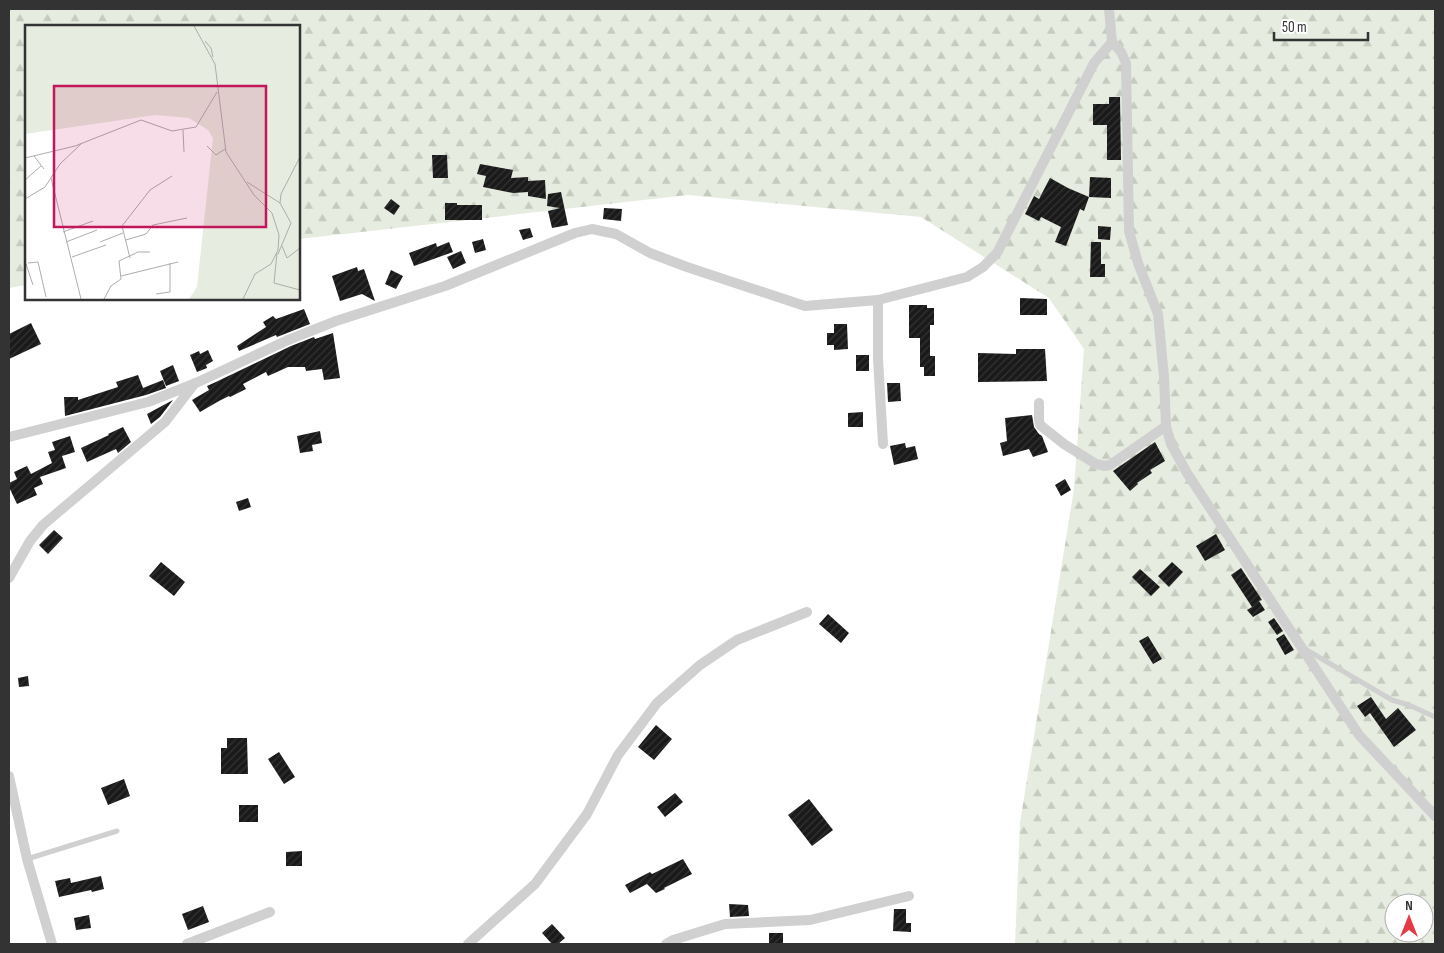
<svg xmlns="http://www.w3.org/2000/svg" width="1444" height="953" font-family="'Sofia Sans Condensed',sans-serif">
<defs>
<pattern id="forest-firs" width="22" height="20" patternUnits="userSpaceOnUse" patternTransform="scale(1.25)"><rect width="22" height="20" fill="#e6ecdf"/><path d="M5 1l3.5 6h-7zM16 11l3.5 6h-7z" fill="#c6cbc0"/></pattern>
<pattern id="building-hatch" width="6" height="6" patternUnits="userSpaceOnUse" patternTransform="scale(1.25)"><rect width="6" height="6" fill="#1a1a1a"/><path d="M-1 1l2-2M0 6l6-6M5 7l2-2" fill="none" stroke="#333"/></pattern>
</defs>
<rect width="100%" height="100%" fill="#fff"/>
<!-- forest -->
<path fill="url(#forest-firs)" fill-rule="evenodd" d="M9 9H1435V944H1015L1020 823 1074 489 1084 349 1049 298 921 217 688 195 299 239V26H26V285L9 288ZM1394 903H1424V933H1394Z"/>
<!-- building -->
<path fill="url(#building-hatch)" d="M1109 97H1120L1121 160H1107V125H1093V104H1109Z
M432 155H447L448 178H433Z
M480 164 513 170 511 178 528 177V181L545 180 546 199 528 196V192L513 193 483 187 486 176 477 174Z
M1090 177 1111 178V198L1089 197Z
M1050 178 1068 188 1089 197 1084 211 1080 209 1066 246 1055 242 1061 227 1041 217 1039 221 1025 214 1034 196 1039 199Z
M561 192 568 225 552 228 548 211 560 208 547 206 548 194Z
M391 199 400 206 394 215 384 208Z
M445 203H457V205H482V220H445Z
M604 208 622 209 621 221 603 219Z
M1098 226 1111 227 1110 240 1098 239Z
M530 228 533 237 523 240 519 230Z
M483 239 486 250 475 253 472 242Z
M449 242 453 252 414 266 409 253 436 243 437 247Z
M1091 242H1101V264H1105V277H1090Z
M461 251 466 263 453 269 447 257Z
M357 267 358 271 364 269 375 301 362 294 340 301 332 276Z
M391 270 403 276 396 289 385 284Z
M1020 298 1047 299V315H1020Z
M909 305H927V308H934V325H930V356H935V376H924V367H920V338H909Z
M304 309 310 324 277 337 276 335 239 351 237 346 266 327 263 322 273 316 276 319Z
M31 323 41 344 9 359V334Z
M834 324H847L848 349 834 350V345H827V333H834Z
M333 333 340 378 324 380 322 369 306 371 305 367H288L268 376 266 372 243 384 246 389 230 397 229 396 219 401 200 412 192 400 209 390 207 386 218 381 291 346 314 337 315 339Z
M1016 349H1045L1047 381 978 382V353L1016 354Z
M208 350 213 361 206 365 207 368 197 372 190 355 199 351 200 354Z
M856 355H869V371H856Z
M173 365 179 381 166 386 160 371Z
M138 375 143 388 163 380 166 388 146 395 65 416 64 397H78V400L118 387 116 382Z
M887 383H900L901 401 888 402Z
M173 400 160 417 151 424 147 414Z
M863 412V427H848V413Z
M1032 415 1034 427 1039 434 1042 436 1048 452 1033 457 1029 449 1003 456 1000 443 1007 441 1005 418Z
M123 427 131 442 118 453 116 449 87 462 81 448 109 435 108 434Z
M320 431 322 443 312 445 313 451 300 453 297 436Z
M70 436 75 452 62 456 66 468 40 477 43 484 34 488 37 495 17 504 9 487V483L17 479 14 472 27 466 31 474 52 463 48 452 55 450 52 442Z
M1155 442 1165 461 1150 470 1152 473 1137 483 1138 484 1130 491 1113 471Z
M905 443 906 448 915 446 918 459 894 465 890 446Z
M1065 479 1071 490 1061 496 1055 485Z
M248 498 251 507 239 511 236 502Z
M54 530 63 538 48 554 39 545Z
M1216 534 1225 550 1205 561 1196 546Z
M161 562 185 582 174 596 149 576Z
M1172 562 1183 572 1169 587 1158 576Z
M1241 568 1262 600 1259 601 1265 610 1253 617 1247 610 1252 607 1231 575Z
M1140 569 1160 587 1151 596 1132 577Z
M828 614 849 633 841 643 819 624Z
M1274 618 1283 631 1277 635 1268 622Z
M1284 634 1294 650 1285 655 1276 639Z
M1148 636 1162 659 1153 664 1139 641Z
M28 676 29 686 19 687 18 678Z
M1371 697 1386 719 1398 708 1416 730 1394 747 1370 713 1365 717 1357 706Z
M656 725 672 739 654 760 638 747Z
M227 738H247L248 774H221V748H227Z
M279 752 295 777 284 784 268 759Z
M124 779 130 796 108 805 101 788Z
M675 793 683 802 665 817 657 807Z
M809 799 833 830 812 846 788 815Z
M239 805H258V822H239Z
M302 851V866H286V852Z
M683 859 692 874 664 888 665 889 656 893 647 884 630 893 625 885 650 872 652 874Z
M101 876 104 889 92 892 91 890 59 897 55 881 70 878 71 883Z
M729 904 748 905 749 916 730 917Z
M203 906 209 922 188 930 182 914Z
M894 909H906V923H911V932L893 931Z
M89 915 91 928 76 930 74 918Z
M552 924 565 938 558 944H552L542 933Z
M769 933H783V944H769Z"/>
<g fill="none" stroke-linecap="round" stroke-linejoin="round">
<!-- lane -->
<path stroke="#d0d0d0" stroke-width="5" d="M1305 649 1392 700 1409 705 1435 717
M27 859 117 831"/>
<!-- street -->
<path stroke="#d0d0d0" stroke-width="10" d="M1109 9 1112 42 1121 52 1126 63 1129 231 1138 263 1158 314 1164 377 1166 426 1171 444 1187 473 1359 735 1435 816
M878 300V359L883 444
M1039 403V420L1040 425 1064 444 1096 464 1105 466 1110 465 1166 426
M9 437 148 402 196 383 288 340 336 321 445 286 575 233 592 229 616 234 650 253 687 267 805 306 878 300 967 277 983 267 997 253 1094 63 1112 42
M9 578 30 541 43 525 165 422 195 383
M9 776 27 859 52 944
M187 944 270 912
M468 944 535 884 587 814 618 755 657 703 700 665 737 640 807 612
M666 944 673 940 725 924 810 920 909 896"/>
</g>
<!-- overview -->
<g transform="translate(25 25)">
<rect width="275" height="275" fill="#fff"/>
<path d="M0 1H275V274H164L172 262 188 113 183 105 164 93 130 90 0 109Z" fill="#e6ecdf"/>
<path fill="none" stroke="#adadad" stroke-width="1" d="M169 1 190 39 201 127 229 170 247 188 254 210 253 225 246 239 230 249 218 274M180 16 186 23 188 32M158 105 159 127M182 121 191 130 200 124M9 131 19 144M0 133 50 121 116 95 147 106 171 102 192 67M26 153 56 274M0 155 16 141M222 157 255 178M0 174 20 162 35 139 57 118M38 207 68 196M101 215 121 209 128 200 162 193M41 217 72 205M75 217 98 208M257 221 262 233 275 223M252 228 249 258 275 265M253 229 266 198 255 178 256 169 275 132M47 232 81 220M105 233 97 201 125 165 147 151M0 236 8 260M3 238 13 237 21 272M96 251 153 237M131 269 145 267V238M79 274 86 261 96 254 94 236 113 227H125"/>
<path fill="#c2185b" fill-opacity="0.15" stroke="#c2185b" stroke-width="2.5" d="M29 61H241V202H29Z"/>
<rect width="275" height="275" fill="none" stroke="#333" stroke-width="2.5"/>
</g>
<!-- border -->
<rect width="1444" height="953" fill="none" stroke="#333333" stroke-width="20"/>
<!-- north arrow -->
<g transform="translate(1409 918)"><circle r="24" fill="#ffffff" stroke="#adadad"/>
<path d="M0-4L9 19L0 12L-9 19Z" fill="#e63946"/>
<text y="-8" font-size="14" font-weight="bold" text-anchor="middle" fill="#333333">N</text>
</g>
<!-- scale -->
<path d="M1274 32v8h94v-8" fill="none" stroke="#333333" stroke-width="2.5"/>
<text x="1282" y="32" font-size="15" fill="#333333" stroke="#ffffff" stroke-width="4" paint-order="stroke">50 m</text>
</svg>
